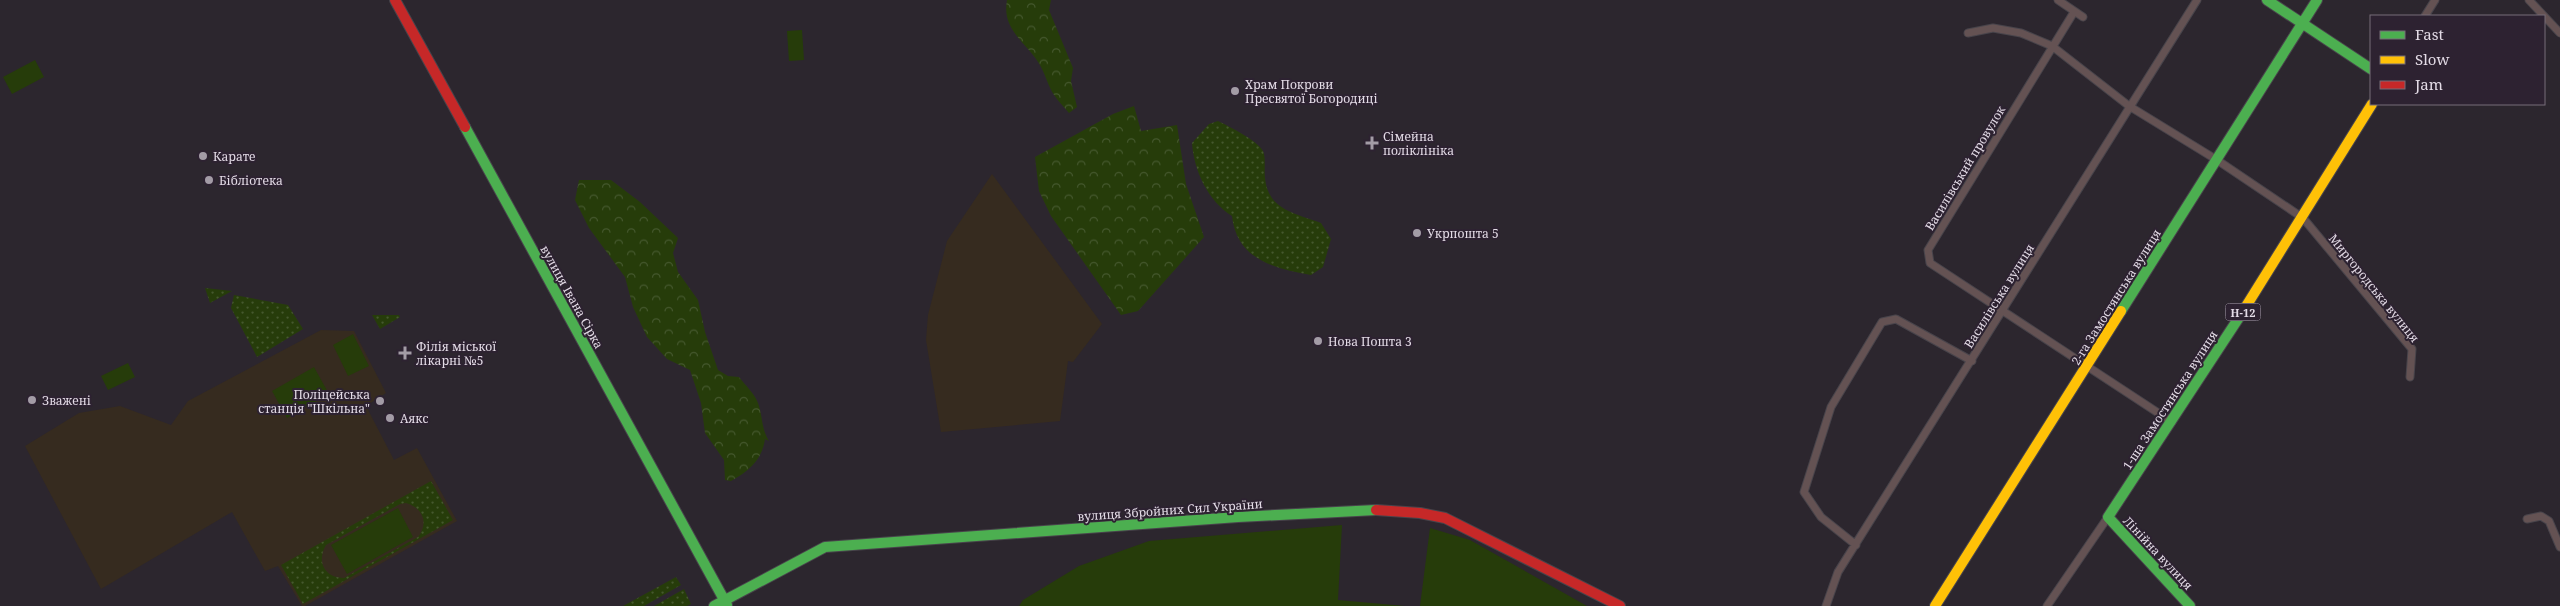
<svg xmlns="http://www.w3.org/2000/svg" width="2560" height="606" font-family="'Noto Serif',serif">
<defs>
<pattern id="grass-dots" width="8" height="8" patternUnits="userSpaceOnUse" patternTransform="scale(1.25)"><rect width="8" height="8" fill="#263c0a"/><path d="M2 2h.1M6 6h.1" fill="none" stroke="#45582e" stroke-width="1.8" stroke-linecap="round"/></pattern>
<pattern id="forest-crowns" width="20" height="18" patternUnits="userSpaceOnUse" patternTransform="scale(1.25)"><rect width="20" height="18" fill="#263c0a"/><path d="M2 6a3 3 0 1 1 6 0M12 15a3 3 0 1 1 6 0" fill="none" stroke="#45582e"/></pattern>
</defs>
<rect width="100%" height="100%" fill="#2c262e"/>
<!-- education -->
<path fill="#362b1f" d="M992 174 1102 324 1073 362 1068 361 1060 421 941 432 926 340 928 315 947 241Z
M321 330 354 331 386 393 366 406 394 460 417 448 457 521 305 606H302L278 566 265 571 232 512 101 589 25 446 79 413 120 406 171 425 188 401Z"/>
<!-- grass -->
<path fill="url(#grass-dots)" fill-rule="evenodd" d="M1218 121C1230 127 1257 140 1263 151 1266 157 1264 170 1265 178 1268 210 1295 213 1321 223L1331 239 1323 267 1311 275C1274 268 1237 260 1232 216 1208 201 1194 171 1192 143L1209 124Z
M205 288 232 291 210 303Z
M234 295 288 305 303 329 257 357 231 308Z
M372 315H399L400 317 380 329Z
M431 481 453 520 303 604 281 565ZM406 503C423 508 429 523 418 537L344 578C325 578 316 562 326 545L400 504Z
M676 577 681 585 644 606H623Z
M684 589 691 604 687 606H654Z"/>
<!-- forest -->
<path fill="url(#forest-crowns)" d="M1007 0H1051L1049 10 1073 68 1071 81 1077 107 1069 113C1064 107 1058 101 1054 95 1048 86 1046 76 1041 67 1029 43 1001 32 1007 0Z
M1134 106 1141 131 1177 125 1186 184 1204 237 1138 311 1121 315 1051 216 1039 191 1035 157 1113 114Z
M579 180H611L640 202 678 238 673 253 678 272 698 300 705 332 718 370 728 376 739 377C745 385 755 394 758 403 763 417 761 428 769 441L765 439C762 460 749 471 731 481L725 480 724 460 705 433 701 403 690 370 667 359 647 337 633 307 625 277 589 228 575 200Z"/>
<!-- park -->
<path fill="#263c0a" d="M802 30 804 60 789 61 787 31Z
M35 60 44 77 12 94 3 77Z
M353 334 369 366 348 376 333 345Z
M128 363 135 377 108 390 101 376Z
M314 367 329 394 287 418 272 391Z
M398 508 413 537 347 574 331 545Z
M1342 525 1338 600 1405 606H1019L1023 600 1079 566 1149 541Z
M1430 528 1470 540 1587 606H1420Z"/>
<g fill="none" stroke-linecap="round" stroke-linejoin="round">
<defs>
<path id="street" d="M2058 0 2083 17
M2529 0 2560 33
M2074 12 1928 250 1930 263 2172 422
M2425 16 2435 0
M1968 33 1993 28 2021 33 2052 46 2129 106 2217 160 2303 218 2412 349 2410 377
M2527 519 2541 516 2549 521 2560 547
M1856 545 1821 517 1804 492 1831 407 1882 322 1896 319 1972 361
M1826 606 1838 572 2197 0
M2047 606 2108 517"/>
<path id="fast" d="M2267 0 2371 69
M465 127 727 605
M2121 311 2317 0
M714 606 825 547 1238 517 1376 510
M2190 606 2108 517 2240 316"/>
<path id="slow" d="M2240 316 2372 104
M1935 606 2121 311"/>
<path id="jam" d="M395 0 465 127
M1376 510 1420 513 1445 518 1620 606"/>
</defs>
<!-- street casing -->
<use href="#street" stroke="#48444b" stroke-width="9"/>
<!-- fast casing -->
<use href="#fast" stroke="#48444b" stroke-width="12"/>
<!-- slow casing -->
<use href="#slow" stroke="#48444b" stroke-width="12"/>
<!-- jam casing -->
<use href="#jam" stroke="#48444b" stroke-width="12"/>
<!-- street -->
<use href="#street" stroke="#645253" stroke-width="7"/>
<!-- fast -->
<use href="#fast" stroke="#4caf50" stroke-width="10"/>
<!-- slow -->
<use href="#slow" stroke="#ffc107" stroke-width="10"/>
<!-- jam -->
<use href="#jam" stroke="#c62828" stroke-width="10"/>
</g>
<!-- markers -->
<g fill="#a39ca6" stroke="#2d2231" stroke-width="2">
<circle cx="1235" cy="91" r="5"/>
<path d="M1369.5 135.5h5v5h5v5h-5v5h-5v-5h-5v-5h5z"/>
<circle cx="203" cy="156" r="5"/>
<circle cx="209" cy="180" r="5"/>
<circle cx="1417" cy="233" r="5"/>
<circle cx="1318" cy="341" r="5"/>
<path d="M402.5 345.5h5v5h5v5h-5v5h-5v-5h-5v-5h5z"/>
<circle cx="32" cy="400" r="5"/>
<circle cx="380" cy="401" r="5"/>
<circle cx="390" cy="418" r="5"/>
</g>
<g text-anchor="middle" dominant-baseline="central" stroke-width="4" stroke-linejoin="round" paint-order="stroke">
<!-- shield labels -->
<rect fill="#2d2231" stroke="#aca4b0" stroke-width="1" x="2225.5" y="303.5" width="35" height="17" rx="4"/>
<g font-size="11" font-weight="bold" fill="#e3dbe6">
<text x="2243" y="312">Н-12</text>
</g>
<!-- poi labels -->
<g font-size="12" fill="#e3dbe6" stroke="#2d2231" text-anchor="start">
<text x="1245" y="84">Храм Покрови<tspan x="1245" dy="14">Пресвятої Богородиці</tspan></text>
<text x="1383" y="136">Сімейна<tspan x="1383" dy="14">поліклініка</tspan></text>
<text x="213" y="156">Карате</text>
<text x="219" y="180">Бібліотека</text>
<text x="1427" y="233">Укрпошта 5</text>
<text x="1328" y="341">Нова Пошта 3</text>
<text x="416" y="346">Філія міської<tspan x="416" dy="14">лікарні №5</tspan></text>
<text x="370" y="394" text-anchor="end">Поліцейська<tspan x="370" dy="14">станція "Шкільна"</tspan></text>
<text x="42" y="400">Зважені</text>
<text x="400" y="418">Аякс</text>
</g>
<!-- street labels -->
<g font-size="12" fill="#e3dbe6" stroke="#2d2231">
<text transform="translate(1965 168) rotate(-59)">Василівський провулок</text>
<text transform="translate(2374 288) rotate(51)">Миргородська вулиця</text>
<text transform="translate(1999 296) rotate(-58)">Василівська вулиця</text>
<text transform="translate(572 297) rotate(61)">вулиця Івана Сірка</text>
<text transform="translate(2116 297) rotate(-58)">2-га Замостянська вулиця</text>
<text transform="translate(2170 400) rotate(-57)">1-ша Замостянська вулиця</text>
<text transform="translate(1170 510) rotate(-4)">вулиця Збройних Сил України</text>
<text transform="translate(2158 553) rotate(47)">Лінійна вулиця</text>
</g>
</g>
<!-- legend -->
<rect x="2370" y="15" width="175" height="90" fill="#2d2231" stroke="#766c79"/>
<rect x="2380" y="31" width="25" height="8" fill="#4caf50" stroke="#766c79"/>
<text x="2415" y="40" font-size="15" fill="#e3dbe6">Fast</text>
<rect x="2380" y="56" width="25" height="8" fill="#ffc107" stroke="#766c79"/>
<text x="2415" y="65" font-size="15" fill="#e3dbe6">Slow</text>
<rect x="2380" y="81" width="25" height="8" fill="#c62828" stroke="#766c79"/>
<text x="2415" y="90" font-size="15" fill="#e3dbe6">Jam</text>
</svg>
